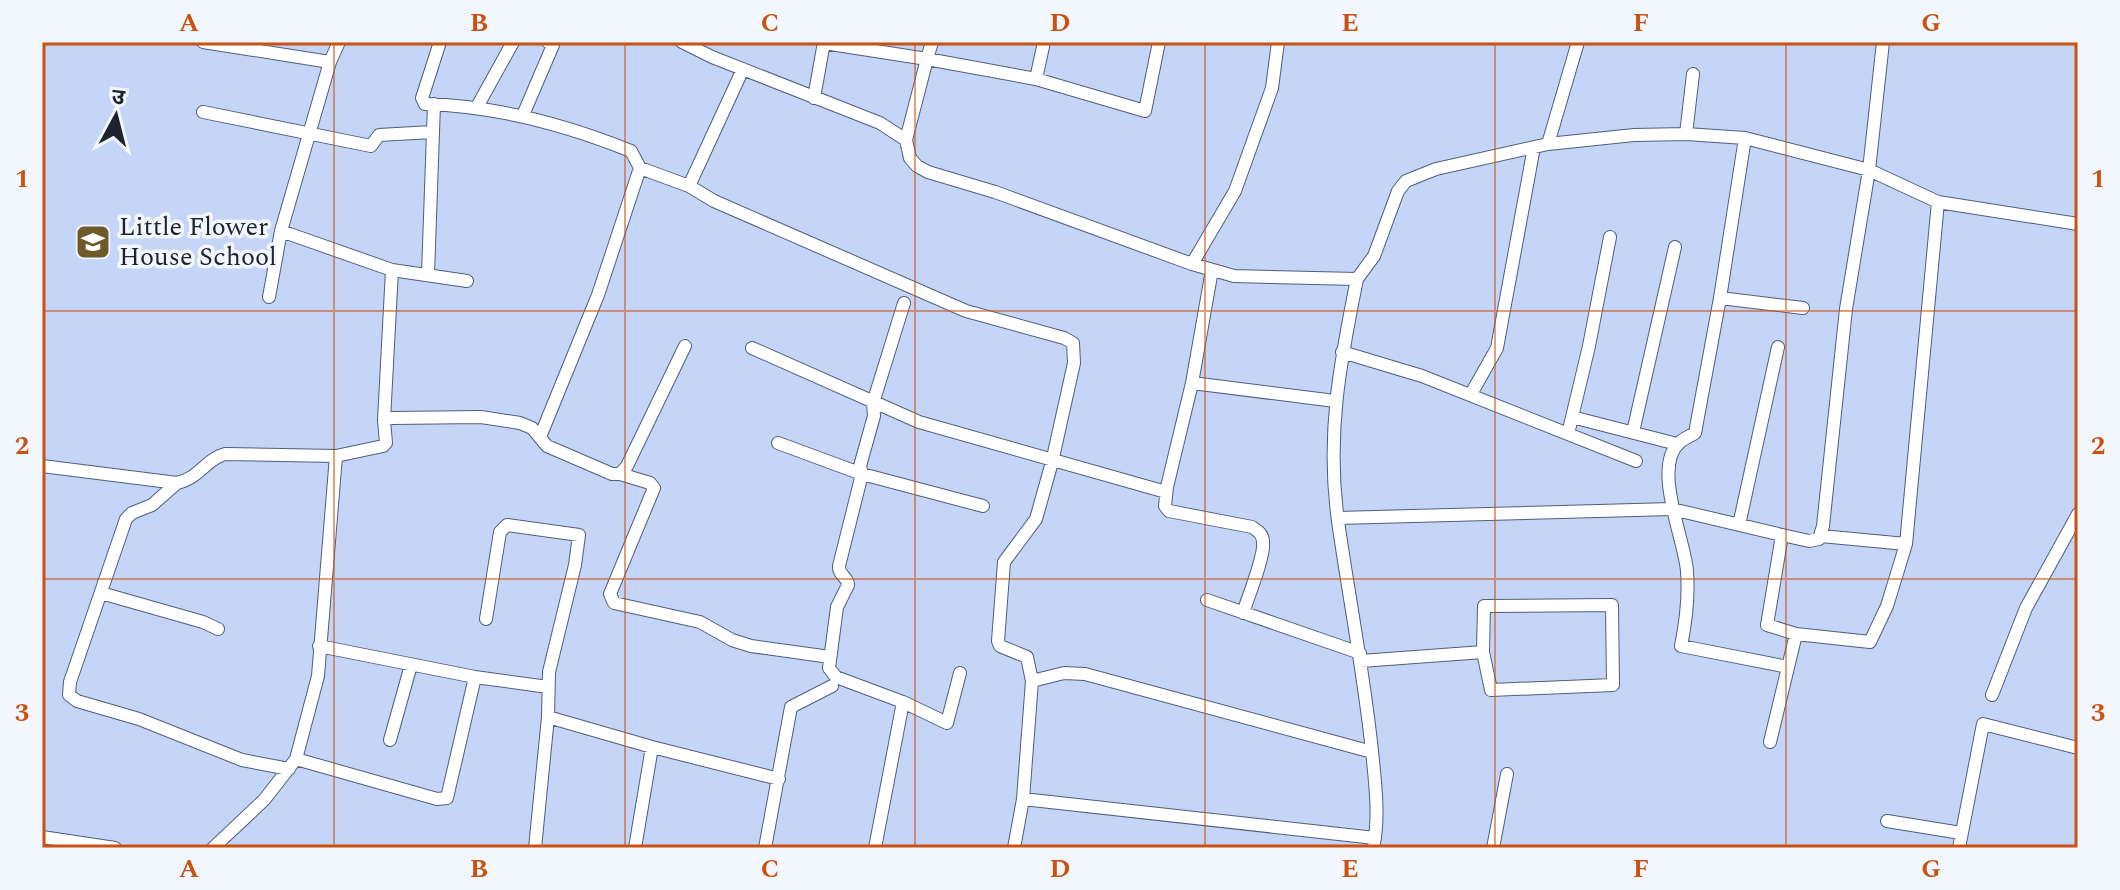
<svg xmlns="http://www.w3.org/2000/svg" width="2120" height="890" font-family="Spectral,'Noto Sans Devanagari',serif">
<rect width="100%" height="100%" fill="#c5d5f8"/>
<g fill="none" stroke-linecap="round" stroke-linejoin="round">
<defs>
<path id="street" d="M203 42 330 62
M440 42 422 98 425 104C497 106 564 124 631 151L640 168
M682 42 712 57 880 123 906 140 910 158 917 166 928 172 995 192 1192 264 1234 276 1357 279 1374 256 1398 191 1406 181 1436 169 1548 144 1634 135 1686 134 1745 138 1869 170 1938 202 2078 224
M824 43 927 59 932 42
M1036 79 1044 42
M814 98 824 42
M477 107 513 42
M203 112 371 146 379 135 432 132
M523 115 553 45 548 42
M1686 134 1693 74
M1745 138 1720 298 1695 433C1690 436 1683 439 1679 443 1652 467 1685 541 1687 571 1689 596 1686 621 1681 646L1788 667
M906 140 927 59 1036 79 1145 111 1159 42
M1548 144 1578 42
M689 186 714 201 966 311 1064 338 1073 343 1074 363 1052 462 1036 519 1004 562 998 641 1000 646 1027 657 1032 681 1023 799 1014 848
M281 231 392 270 467 281
M1192 264 1235 191 1272 88 1278 42
M1212 270 1192 383 1167 487 1165 506 1169 511 1252 527C1258 531 1263 534 1263 542 1265 556 1248 597 1243 613
M428 274 434 104
M1357 279C1340 363 1326 435 1338 521 1349 598 1364 674 1372 751 1375 782 1380 817 1373 848
M269 297 281 231 330 62 339 42
M1720 298 1803 308
M904 303 873 403 874 416 860 466 862 474 839 566C838 575 848 577 848 585L837 607 829 668 836 677 903 702 947 723 960 673
M752 348 919 422 1166 492
M1342 352 1422 376 1636 461
M1192 383 1335 401
M1471 394 1497 348 1534 147
M1572 417 1677 444
M384 420 392 270
M1633 432 1675 247
M1568 434 1589 346 1610 237
M540 437 598 295 640 168 689 186 743 69
M778 443 862 474 983 506
M42 466 177 483C198 479 206 459 225 454L336 456 383 446 386 443 384 420 392 418 481 417 520 423 532 428 547 446 612 474H620L627 466 685 346
M620 474 650 483 654 488 610 594 614 603 700 622 732 640 751 646 830 657
M177 483 152 505 132 513 126 519 70 682 69 695 77 701 139 719 242 760 289 769
M1338 518 1672 509 1782 535 1809 541 1819 539 1823 526 1846 309 1869 170 1883 42
M1739 525 1778 347
M1782 535 1767 625 1796 634
M1821 536 1906 544
M101 593 203 622 218 629
M1207 600 1360 653
M486 619 500 532 507 525 579 535 575 565 549 672 548 717 535 848
M319 646 475 677 548 687
M1361 661 1483 652 1484 606 1612 605 1613 685 1491 690 1483 652
M1032 681 1064 673 1085 674 1372 752
M1992 695 2026 608 2078 514
M548 717 652 747 779 779
M390 740 411 665
M1770 742 1796 634 1870 642 1887 606 1906 544 1938 202
M296 759 437 799 447 798 475 677
M1023 799 1375 838
M1887 821 1961 833
M42 837 115 848
M213 848 264 800 296 759 318 676 336 456
M635 848 652 747
M765 848 791 707 832 686
M875 848 903 702
M1493 848 1507 774
M1959 848 1983 724 2078 748"/>
</defs>
<!-- street casing -->
<use href="#street" stroke="#505d7b" stroke-width="14"/>
<!-- street -->
<use href="#street" stroke="#fff" stroke-width="12"/>
</g>
<!-- grid -->
<path fill="none" stroke="#ca5111" stroke-width="2" stroke-opacity="0.55" d="M334 42V848M625 42V848M915 42V848M1205 42V848M1495 42V848M1786 42V848M42 311H2078M42 579H2078"/>
<!-- icons -->
<defs>
<symbol id="school-square" viewBox="-11 -11 22 22"><rect x="-9" y="-9" width="18" height="18" rx="4" fill="#6f5a29" stroke="#f2f6fd"/><path d="M0-5L7-2L0 1L-7-2ZM-4 1L0 2.5L4 1V4Q0 6-4 4Z" fill="#fff"/></symbol>
</defs>
<g fill-rule="evenodd">
<use href="#school-square" x="73" y="222" width="40" height="40"/>
</g>
<g text-anchor="middle" dominant-baseline="central" stroke-width="7" stroke-linejoin="round" paint-order="stroke">
<!-- poi labels -->
<g font-size="26" fill="#1d2330" stroke="#f2f6fd" text-anchor="start">
<text x="119" y="227">Little Flower<tspan x="119" dy="30">House School</tspan></text>
</g>
</g>
<!-- border -->
<rect width="2120" height="890" fill="none" stroke="#f2f6fd" stroke-width="88"/>
<!-- north arrow -->
<g transform="translate(116 116) rotate(7)" stroke="#f2f6fd" stroke-width="6" paint-order="stroke">
<path d="M0-6L14 30L0 20L-14 30Z" fill="#1d2330"/>
<text y="-12" font-size="22" font-weight="bold" text-anchor="middle" fill="#1d2330">उ</text>
</g>
<rect x="44" y="44" width="2032" height="802" fill="none" stroke="#ca5111" stroke-width="3"/>
<g font-size="26" text-anchor="middle" font-weight="bold" fill="#ca5111">
<text x="189" y="31">A</text>
<text x="479" y="31">B</text>
<text x="770" y="31">C</text>
<text x="1060" y="31">D</text>
<text x="1350" y="31">E</text>
<text x="1641" y="31">F</text>
<text x="1931" y="31">G</text>
<text x="22" y="187">1</text>
<text x="2098" y="187">1</text>
<text x="22" y="454">2</text>
<text x="2098" y="454">2</text>
<text x="22" y="721">3</text>
<text x="2098" y="721">3</text>
<text x="189" y="877">A</text>
<text x="479" y="877">B</text>
<text x="770" y="877">C</text>
<text x="1060" y="877">D</text>
<text x="1350" y="877">E</text>
<text x="1641" y="877">F</text>
<text x="1931" y="877">G</text>
</g>
</svg>
